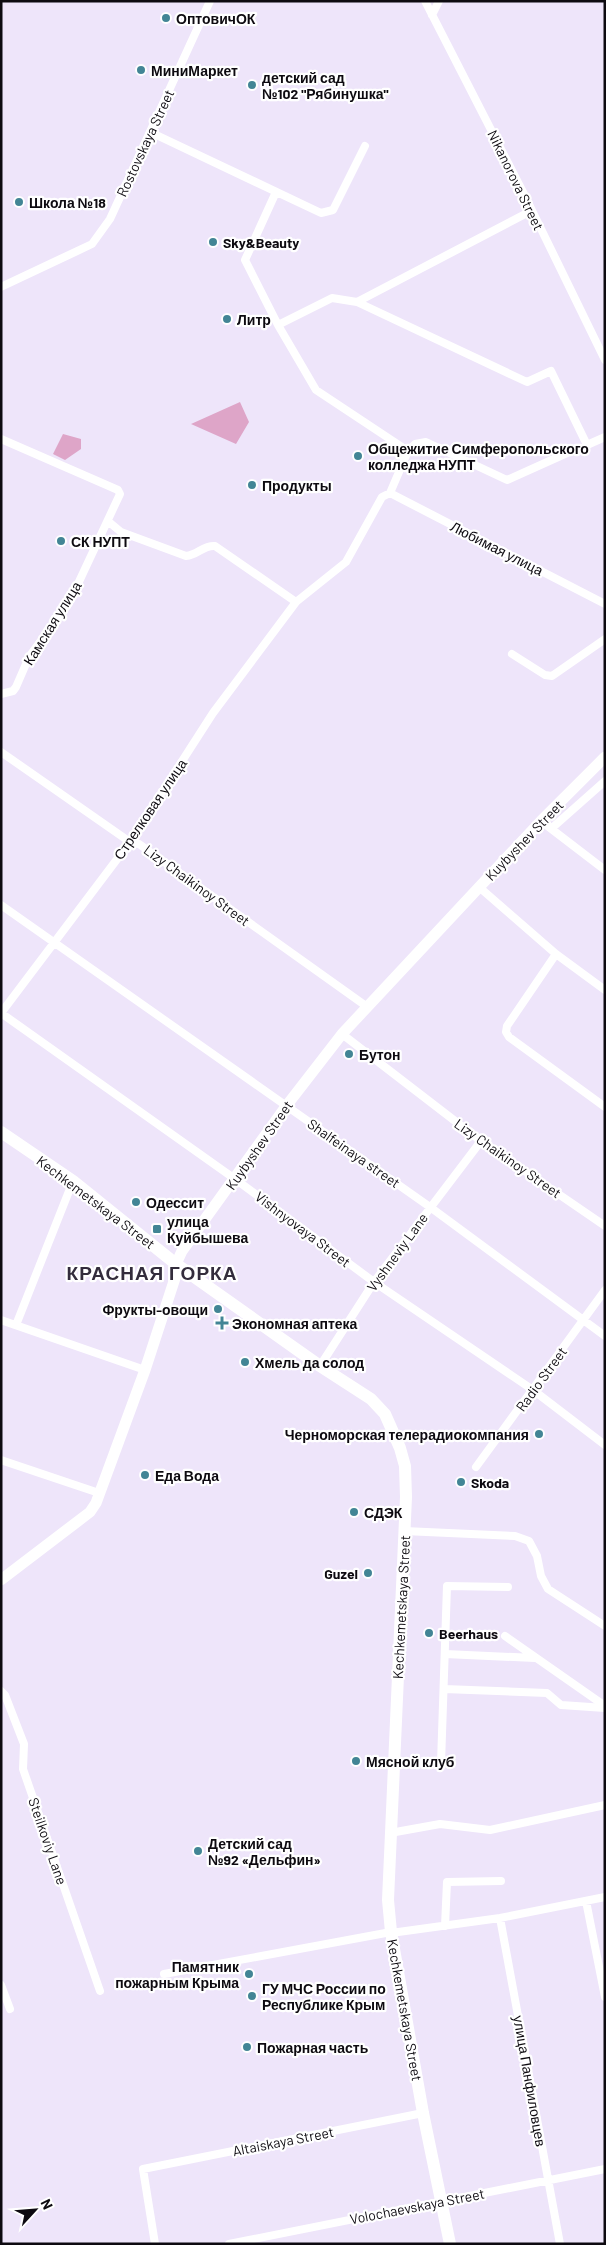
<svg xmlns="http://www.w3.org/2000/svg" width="606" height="2245" font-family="Barlow,sans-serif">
<rect width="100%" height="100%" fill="#eee5fa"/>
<!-- green -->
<path fill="#dea5c8" d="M240 402 249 422 236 444 191 424Z
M63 434 81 439V449L65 460 53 454Z"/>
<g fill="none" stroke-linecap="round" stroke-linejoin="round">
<!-- street -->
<path stroke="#fff" stroke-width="8" d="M425 1 523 192 605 360
M432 15 439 1
M150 132 321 213 333 210 365 146
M276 192 245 260 278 325 316 390 408 451
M1 287 92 244 110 219 210 1
M357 302 527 382 551 371 587 445 605 437
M278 325 332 298 357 302 531 211
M1 439 118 490 120 494 69 603 29 657 16 687 13 691 1 694
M390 493 605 604
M109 522 121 532 186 556C198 555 203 545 215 546L296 602
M512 654 545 675 552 676 605 639
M1 752 130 842 139 844 366 1006
M541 821 605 870
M552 828 605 781
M479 887 556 954 605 990
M1 905 430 1207 605 1336
M556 954 507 1026 506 1032 509 1037 605 1107
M1 1013 130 842 213 713 296 602 346 562 382 497 390 493 408 451 415 444 426 442 507 480 576 449
M1 1013 235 1179 374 1282 533 1390 605 1445
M342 1034 481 1141 605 1226
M1 1320 145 1370
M16 1325 73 1181
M320 1366 374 1282 481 1141
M1 1460 99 1493
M476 1467 605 1290
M404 1531 515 1536 529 1541 537 1556 541 1576 548 1589 605 1626
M505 1636 605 1706
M445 1654 535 1658
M444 1689 547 1693 561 1705 605 1708
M1 1691 5 1695 24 1744 23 1769 100 1991
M441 1763 447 1586 508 1587
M390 1833 440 1824 490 1830 605 1805
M586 1901 605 1997
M500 1918 560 2244
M445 1926 447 1882 501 1881
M391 1933 500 1918 605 1897
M164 1974 391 1932
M1 1985 10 2009
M155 2244 143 2169 423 2113
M229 2244 605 2169"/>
<!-- secondary -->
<path stroke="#fff" stroke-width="11" d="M1 1580 90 1512 96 1503 145 1370 177 1272 176 1264 182 1251 287 1105 342 1034 541 821 605 757"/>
<!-- primary -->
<path stroke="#fff" stroke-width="12" d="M1 1132 73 1181 176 1264 320 1366 371 1399 385 1414 400 1448 405 1466 406 1497 388 1900 391 1932 423 2113 450 2244"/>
</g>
<!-- markers -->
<g fill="#428595" stroke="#fff" stroke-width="2">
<circle cx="166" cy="18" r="5"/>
<circle cx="141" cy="70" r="5"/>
<circle cx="252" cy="85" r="5"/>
<circle cx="19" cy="202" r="5"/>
<circle cx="213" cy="242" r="5"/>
<circle cx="227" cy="319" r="5"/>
<circle cx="358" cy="456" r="5"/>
<circle cx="252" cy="485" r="5"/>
<circle cx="61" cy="541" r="5"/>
<circle cx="349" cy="1054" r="5"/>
<circle cx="136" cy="1202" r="5"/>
<rect x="152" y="1224" width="10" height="10" rx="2.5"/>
<circle cx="218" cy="1309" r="5"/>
<path d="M219.5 1315.5h5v5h5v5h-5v5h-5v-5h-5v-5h5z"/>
<circle cx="245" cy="1362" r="5"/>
<circle cx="539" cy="1434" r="5"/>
<circle cx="145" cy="1475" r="5"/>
<circle cx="461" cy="1482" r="5"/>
<circle cx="354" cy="1512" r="5"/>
<circle cx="368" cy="1573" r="5"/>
<circle cx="429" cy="1633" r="5"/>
<circle cx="356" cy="1761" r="5"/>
<circle cx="198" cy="1851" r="5"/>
<circle cx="249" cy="1974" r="5"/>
<circle cx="252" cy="1996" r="5"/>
<circle cx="247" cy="2047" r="5"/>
</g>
<g text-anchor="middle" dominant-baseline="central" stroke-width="4.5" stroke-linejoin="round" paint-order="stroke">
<!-- poi labels -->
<g font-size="14" font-weight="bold" fill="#0d0a10" stroke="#fff" text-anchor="start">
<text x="176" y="18">ОптовичОК</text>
<text x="151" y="70">МиниМаркет</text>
<text x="262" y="77">детский сад<tspan x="262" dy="16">№102 "Рябинушка"</tspan></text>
<text x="29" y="202">Школа №18</text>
<text x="223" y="242">Sky&amp;Beauty</text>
<text x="237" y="319">Литр</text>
<text x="368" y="448">Общежитие Симферопольского<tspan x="368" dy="16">колледжа НУПТ</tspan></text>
<text x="262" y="485">Продукты</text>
<text x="71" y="541">СК НУПТ</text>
<text x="359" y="1054">Бутон</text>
<text x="146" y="1202">Одессит</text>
<text x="167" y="1221">улица<tspan x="167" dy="16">Куйбышева</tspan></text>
<text x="208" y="1309" text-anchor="end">Фрукты-овощи</text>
<text x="232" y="1323">Экономная аптека</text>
<text x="255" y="1362">Хмель да солод</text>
<text x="529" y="1434" text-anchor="end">Черноморская телерадиокомпания</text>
<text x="155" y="1475">Еда Вода</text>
<text x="471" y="1482">Skoda</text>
<text x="364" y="1512">СДЭК</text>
<text x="358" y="1573" text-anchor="end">Guzel</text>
<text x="439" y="1633">Beerhaus</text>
<text x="366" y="1761">Мясной клуб</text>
<text x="208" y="1843">Детский сад<tspan x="208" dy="16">№92 «Дельфин»</tspan></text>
<text x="239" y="1966" text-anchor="end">Памятник<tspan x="239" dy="16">пожарным Крыма</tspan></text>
<text x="262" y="1988">ГУ МЧС России по<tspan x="262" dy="16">Республике Крым</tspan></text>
<text x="257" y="2047">Пожарная часть</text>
</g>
<!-- street labels -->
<g font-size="14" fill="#0d0a10" stroke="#fff">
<text transform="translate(145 143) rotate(-65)">Rostovskaya Street</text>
<text transform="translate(516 180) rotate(64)">Nikanorova Street</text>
<text transform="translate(497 548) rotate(27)">Любимая улица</text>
<text transform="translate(52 623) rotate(-58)">Камская улица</text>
<text transform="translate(150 809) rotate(-56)">Стрелковая улица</text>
<text transform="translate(524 840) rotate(-46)">Kuybyshev Street</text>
<text transform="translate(197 885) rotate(36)">Lizy Chaikinoy Street</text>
<text transform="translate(259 1145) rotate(-55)">Kuybyshev Street</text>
<text transform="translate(354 1153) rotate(35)">Shalfeinaya street</text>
<text transform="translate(508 1158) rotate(35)">Lizy Chaikinoy Street</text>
<text transform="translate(96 1202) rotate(37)">Kechkemetskaya Street</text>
<text transform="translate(303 1229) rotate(37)">Vishnyovaya Street</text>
<text transform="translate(397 1252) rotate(-54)">Vyshneviy Lane</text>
<text transform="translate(541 1379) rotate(-54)">Radio Street</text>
<text transform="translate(401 1607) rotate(-87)">Kechkemetskaya Street</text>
<text transform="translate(48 1841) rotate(71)">Steilkoviy Lane</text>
<text transform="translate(405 2010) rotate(80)">Kechkemetskaya Street</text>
<text transform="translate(530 2081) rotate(80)">улица Панфиловцев</text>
<text transform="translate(283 2141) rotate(-11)">Altaiskaya Street</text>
<text transform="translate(417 2206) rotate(-11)">Volochaevskaya Street</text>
</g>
<!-- district labels -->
<g font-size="19" font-weight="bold" letter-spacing="1" fill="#332c3c" stroke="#fff">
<text x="152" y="1272">КРАСНАЯ ГОРКА</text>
</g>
</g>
<!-- border -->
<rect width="606" height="2245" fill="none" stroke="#0d0a10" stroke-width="5"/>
<!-- north arrow -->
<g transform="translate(35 2210) rotate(64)" stroke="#ffffff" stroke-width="4" paint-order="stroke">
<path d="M0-4L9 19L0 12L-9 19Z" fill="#0d0a10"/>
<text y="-8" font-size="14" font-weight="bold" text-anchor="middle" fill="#0d0a10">N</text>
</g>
</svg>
